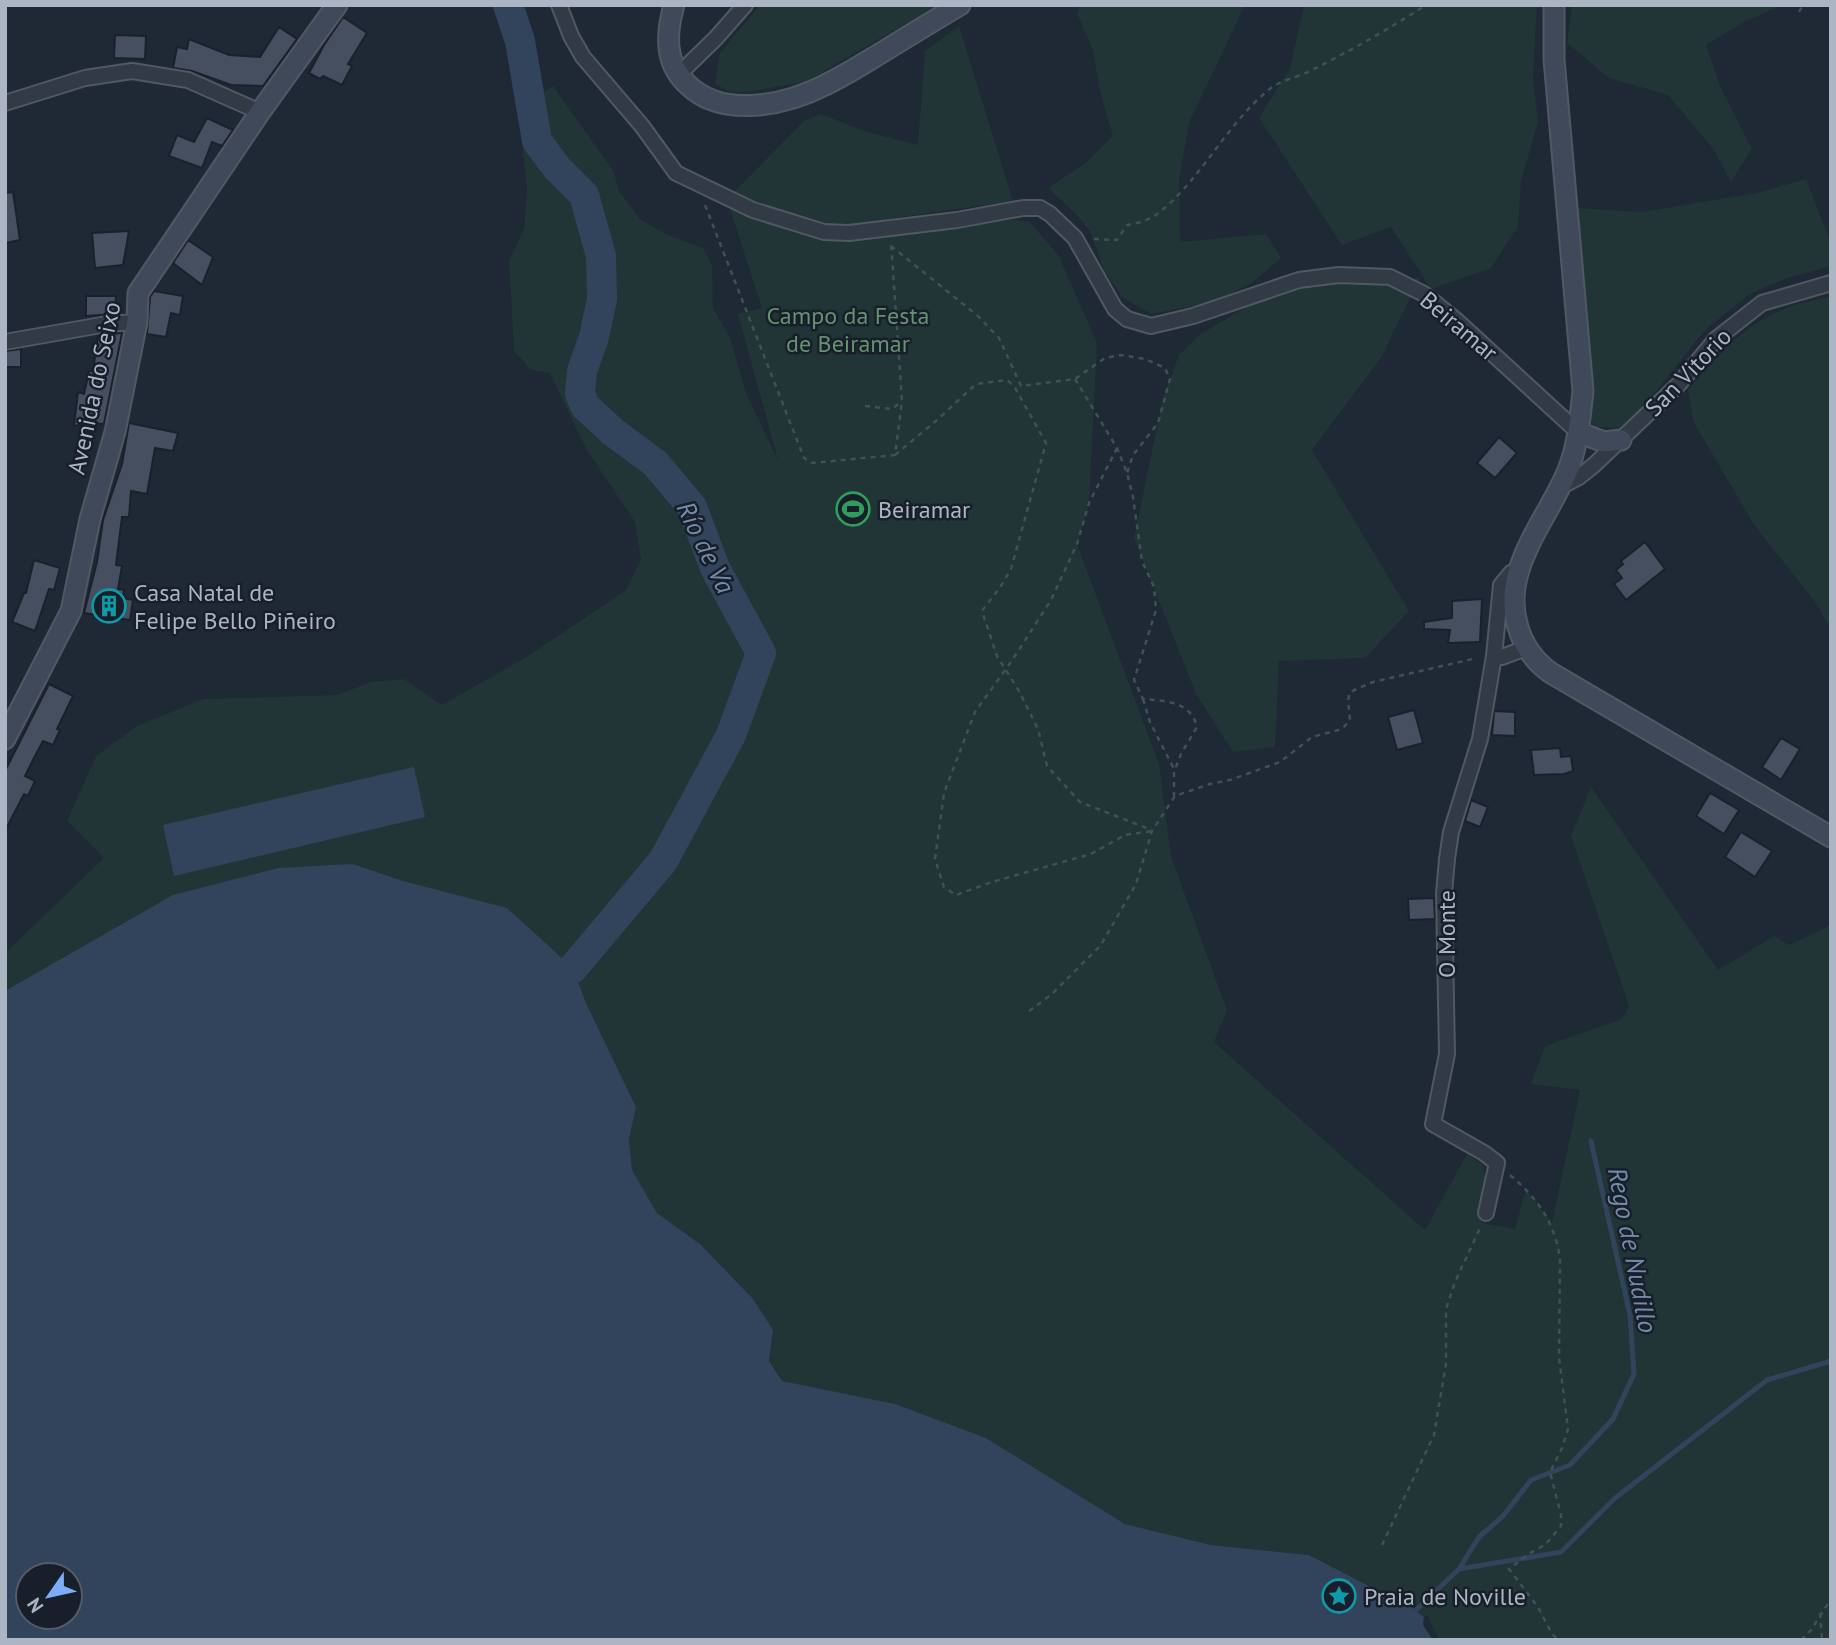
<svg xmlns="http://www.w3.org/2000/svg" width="1836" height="1645" font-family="'PT Sans',sans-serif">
<rect width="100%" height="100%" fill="#1f2835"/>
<!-- green -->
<path fill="#213436" d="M760 5H931L933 8 805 82 747 92 728 91 715 84 720 53Z
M1080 5H1245L1189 123 1179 181 1180 242 1266 234 1281 258 1253 282 1216 302 1151 314 1122 297 1104 270 1090 231 1077 215 1048 188 1087 162 1113 136 1100 92 1093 50 1077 14Z
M1304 5H1537L1533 76 1538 122 1521 181 1518 226 1491 268 1431 289 1391 227 1342 245 1259 118 1290 68Z
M1572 5H1782L1744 22 1706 45 1720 86 1752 149 1731 182 1714 150 1668 95 1609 78 1567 43Z
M959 26 1013 201 852 224H823L733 193 805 120 821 114 864 131 918 145 925 51Z
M553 86 614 172 619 191 641 220 668 235 703 248 712 266 713 308 730 338 746 393 778 460 738 314 762 308 729 206C753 216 778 230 804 234 870 246 946 228 1012 220L1029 221 1059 256 1097 343 1089 503 1077 544 1159 764 1171 856 1227 1010 1214 1042 1425 1230 1467 1154 1483 1165 1486 1181 1482 1223 1515 1229 1526 1189 1552 1223 1580 1090 1531 1084 1545 1046 1622 1019 1629 1006 1571 836 1591 787 1718 970 1774 936 1789 945 1831 925V1640H1439L1427 1615 1424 1617 1407 1605 1394 1604 1371 1587 1309 1555 1211 1545 1125 1524 986 1438 782 1381 769 1361 773 1330 700 1244 657 1213 632 1170 629 1139 636 1107 586 1003 573 968 403 881 353 864 5 992V953L104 858 67 821 96 756 137 726 203 699 337 695 371 682 404 679 442 705 528 656 626 590 641 560 635 522 585 447 550 373 531 370 514 351 509 261 524 229 527 191 522 141 525 112 540 94Z
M1806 179 1831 244V266L1784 279 1750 294 1705 330 1643 407 1619 428 1597 427 1588 418 1576 208 1642 212 1757 193Z
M1420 278 1381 358 1312 450 1409 611 1365 658 1279 661 1275 747 1233 752 1196 694 1134 538 1163 398 1179 355 1199 335 1271 292 1340 283 1390 282Z
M1831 297V629L1816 603 1754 525 1693 421 1688 390C1731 339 1761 307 1831 297Z"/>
<!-- water -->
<path fill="#32445c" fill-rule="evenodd" d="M414 767 425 817 174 876 163 825Z
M353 864 403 881 507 908 573 968 586 1003 636 1107 629 1139 632 1170 657 1213 700 1244 753 1299 773 1330 769 1361 782 1381 895 1404 986 1438 1125 1524 1211 1545 1309 1555 1371 1587 1394 1603 1407 1604 1424 1617 1423 1625 1433 1640H5V991L173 895 278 868ZM28 1575H70V1617H28Z"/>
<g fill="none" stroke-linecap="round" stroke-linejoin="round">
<!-- stream -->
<path stroke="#32445c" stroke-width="5" d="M1459 1569 1561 1552 1614 1499 1767 1380 1831 1361
M1416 1610 1459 1569 1479 1537 1503 1516 1531 1480 1570 1465 1613 1419 1634 1374 1630 1315 1591 1141"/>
<!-- river -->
<path stroke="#32445c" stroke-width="30" d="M508 5 520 41 537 141 557 168 584 195 601 256 602 299 594 337 582 371 580 394 585 406 613 432 655 463 692 507 715 568 761 653 731 735 663 861 573 968"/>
</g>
<!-- building -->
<path fill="#454f5f" stroke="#1a212c" stroke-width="2" d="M343 17 367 33 348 64 352 66 342 85 323 76 320 79 309 73 324 45Z
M279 27 297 39 263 86 231 85 192 71 173 68 177 47 187 49 189 39 229 55 260 57Z
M115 35 146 36 145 59 114 58Z
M207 118 233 130 222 146 212 142 202 168 169 156 177 135 194 142Z
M13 192 20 240 5 243V193Z
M129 231 123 265 95 268 92 233Z
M188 240 213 257 202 285 173 263Z
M154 291 183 296 180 315 171 313 166 337 147 334 150 297Z
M86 296H116L115 314 86 316Z
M122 333 104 424 92 423 74 426 78 392 84 394 89 371H93L98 335Z
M21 349V367H5V351Z
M129 423 178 433 173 451 155 448 147 494 131 491 129 517H122L116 565 122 566 118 589 124 590 123 598 133 600 130 620 84 613 97 562 103 520 122 464Z
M1499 437 1517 453 1495 478 1477 463Z
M1645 542 1665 569 1626 600 1614 584 1622 578 1616 570 1623 564 1621 561Z
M34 560 60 568 54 590 49 589 35 631 12 622 24 593H26Z
M1482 599 1480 642 1448 643 1450 630 1424 629V622L1452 618V601Z
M49 684 73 696 57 729 60 730 53 745 43 741 34 758 25 776 35 781 28 796 24 794 5 831V771Z
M1414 710 1423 743 1397 750 1388 717Z
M1494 711 1515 712V736L1492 735Z
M1781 738 1800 749 1781 780 1762 767Z
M1560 748 1561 757 1571 756 1573 771 1564 774 1534 775 1531 750Z
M1710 793 1739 810 1724 834 1696 816Z
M1471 800 1488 807 1480 827 1465 821Z
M1741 832 1772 851 1755 877 1725 857Z
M1434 898 1435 919 1409 920 1408 899Z"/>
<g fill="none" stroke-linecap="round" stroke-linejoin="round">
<defs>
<path id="street" d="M559 5 571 36 583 57 642 126 676 173 753 210 824 232 849 233 957 220 1023 208H1040L1050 214 1075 238 1115 309 1127 319 1151 326 1193 316 1299 280 1339 275 1390 277 1424 294 1457 321 1578 432
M678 75 716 38 745 5
M5 103 85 78 132 71 188 80 260 112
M5 342 107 324 137 322
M1560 487 1579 477 1594 465 1679 384 1716 339 1762 303 1831 283
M1494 656 1502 657 1526 648
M1486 1213 1497 1163 1484 1153 1433 1124 1447 1054 1444 893 1447 859 1451 832 1480 739 1494 656 1501 585 1511 573 1519 570"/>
<path id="secondary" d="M674 5C666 34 664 63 688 85 723 119 786 105 825 85 846 75 866 62 886 50 910 35 935 20 960 5
M1554 5V59L1583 391C1580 418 1578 445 1568 470 1554 504 1531 533 1520 567 1506 606 1517 649 1551 673L1831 837
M1578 432 1604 442 1621 440
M5 739 71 611 90 519 115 432 137 322 138 293 260 112 337 5"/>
</defs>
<!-- street casing -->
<use href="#street" stroke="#505864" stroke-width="18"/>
<!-- secondary casing -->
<use href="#secondary" stroke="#505864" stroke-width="23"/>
<!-- path -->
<path stroke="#3e5154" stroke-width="2.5" stroke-dasharray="5 5" stroke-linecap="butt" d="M1799 12 1803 5
M705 205 804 458 812 463 895 455 902 401 891 242
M1094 239 1117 240 1127 225C1138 223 1148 221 1157 214 1199 183 1229 120 1271 88 1282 80 1298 77 1310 71 1350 51 1389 29 1426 5
M891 246 978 316 999 338 1021 386 1075 379 1105 358 1121 355 1145 359 1165 368 1170 379 1158 423 1133 455 1127 473
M1075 379 1117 448 1127 473 1133 497 1142 561 1154 587 1156 610 1134 680 1143 699C1165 701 1191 701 1197 727L1181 754 1174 772V796
M865 406 892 409 902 401
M1117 448 1089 503 1077 544 1051 600 1013 659 975 712 944 793 935 859 944 887 956 895 992 882 1091 854 1125 835 1152 831
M895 455 937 420 976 384 1007 380 1014 386 1046 443 1011 569 1001 586 982 611 997 656 1019 691 1038 729 1047 766 1080 802 1149 829
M1143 699 1150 722 1174 769
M1029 1011 1051 995 1101 945 1136 884 1152 831 1175 796 1210 784 1230 780 1280 762 1312 737 1342 729 1350 720 1348 700 1350 692 1373 682 1477 658
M1510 1175C1538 1199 1554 1221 1560 1258L1559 1357 1568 1429 1562 1448 1550 1472 1561 1515V1526L1546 1544 1529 1554 1509 1569 1538 1607 1552 1634 1559 1640
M1382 1545 1434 1435 1446 1364V1309L1455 1282 1481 1226
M1820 1613 1822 1640
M1801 1640 1811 1630 1831 1599"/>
<!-- street -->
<use href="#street" stroke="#323a46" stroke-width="14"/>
<!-- secondary -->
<use href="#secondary" stroke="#404959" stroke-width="19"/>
</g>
<!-- icons -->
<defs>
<symbol id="stadium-ring" viewBox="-11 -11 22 22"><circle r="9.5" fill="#181f2a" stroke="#2e9e5b" stroke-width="1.5"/><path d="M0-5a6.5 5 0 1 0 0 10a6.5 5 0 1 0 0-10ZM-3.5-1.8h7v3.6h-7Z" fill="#2e9e5b"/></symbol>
<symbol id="building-ring" viewBox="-11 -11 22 22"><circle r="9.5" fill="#181f2a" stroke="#0f9aa8" stroke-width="1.5"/><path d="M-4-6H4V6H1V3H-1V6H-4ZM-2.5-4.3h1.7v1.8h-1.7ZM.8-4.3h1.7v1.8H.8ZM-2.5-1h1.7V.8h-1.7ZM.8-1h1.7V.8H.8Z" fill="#0f9aa8"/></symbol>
<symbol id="sight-ring" viewBox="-11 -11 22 22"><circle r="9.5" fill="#181f2a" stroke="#0f9aa8" stroke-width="1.5"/><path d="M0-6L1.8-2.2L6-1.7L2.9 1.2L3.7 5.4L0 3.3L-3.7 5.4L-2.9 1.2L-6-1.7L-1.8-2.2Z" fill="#0f9aa8"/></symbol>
</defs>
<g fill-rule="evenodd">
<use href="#stadium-ring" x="834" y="490" width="38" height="38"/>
<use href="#building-ring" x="90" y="587" width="38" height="38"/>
<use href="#sight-ring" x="1320" y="1577" width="38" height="38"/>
</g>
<g text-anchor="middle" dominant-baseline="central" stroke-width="5" stroke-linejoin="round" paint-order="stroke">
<!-- park labels -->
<g font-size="24" fill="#65926f" stroke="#181f2a">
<text x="848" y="315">Campo da Festa<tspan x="848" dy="28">de Beiramar</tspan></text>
</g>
<!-- street labels -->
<g font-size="24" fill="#acb5c3" stroke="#181f2a">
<text transform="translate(1459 326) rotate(40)">Beiramar</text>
<text transform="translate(1688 372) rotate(-46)">San Vitorio</text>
<text transform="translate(94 388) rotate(-78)">Avenida do Seixo</text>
<text transform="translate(1446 934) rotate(-90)">O Monte</text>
</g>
<!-- poi labels -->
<g font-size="24" fill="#acb5c3" stroke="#181f2a" text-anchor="start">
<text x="878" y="509">Beiramar</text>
<text x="134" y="592">Casa Natal de<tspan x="134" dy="28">Felipe Bello Piñeiro</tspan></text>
<text x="1364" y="1596">Praia de Noville</text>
</g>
<!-- water labels -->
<g font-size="26" font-style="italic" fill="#748cab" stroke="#181f2a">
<text transform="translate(706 547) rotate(64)">Río de Va</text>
<text transform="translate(1633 1250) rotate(79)">Rego de Nudillo</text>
</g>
</g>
<!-- border -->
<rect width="1836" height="1645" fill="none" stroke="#acb5c3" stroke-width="14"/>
<!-- north arrow -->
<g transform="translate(49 1596) rotate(236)"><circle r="33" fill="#181f2a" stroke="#535b67" stroke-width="2"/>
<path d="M0-5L12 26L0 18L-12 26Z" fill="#7eacf6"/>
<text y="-10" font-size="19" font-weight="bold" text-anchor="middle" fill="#acb5c3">N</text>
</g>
</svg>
